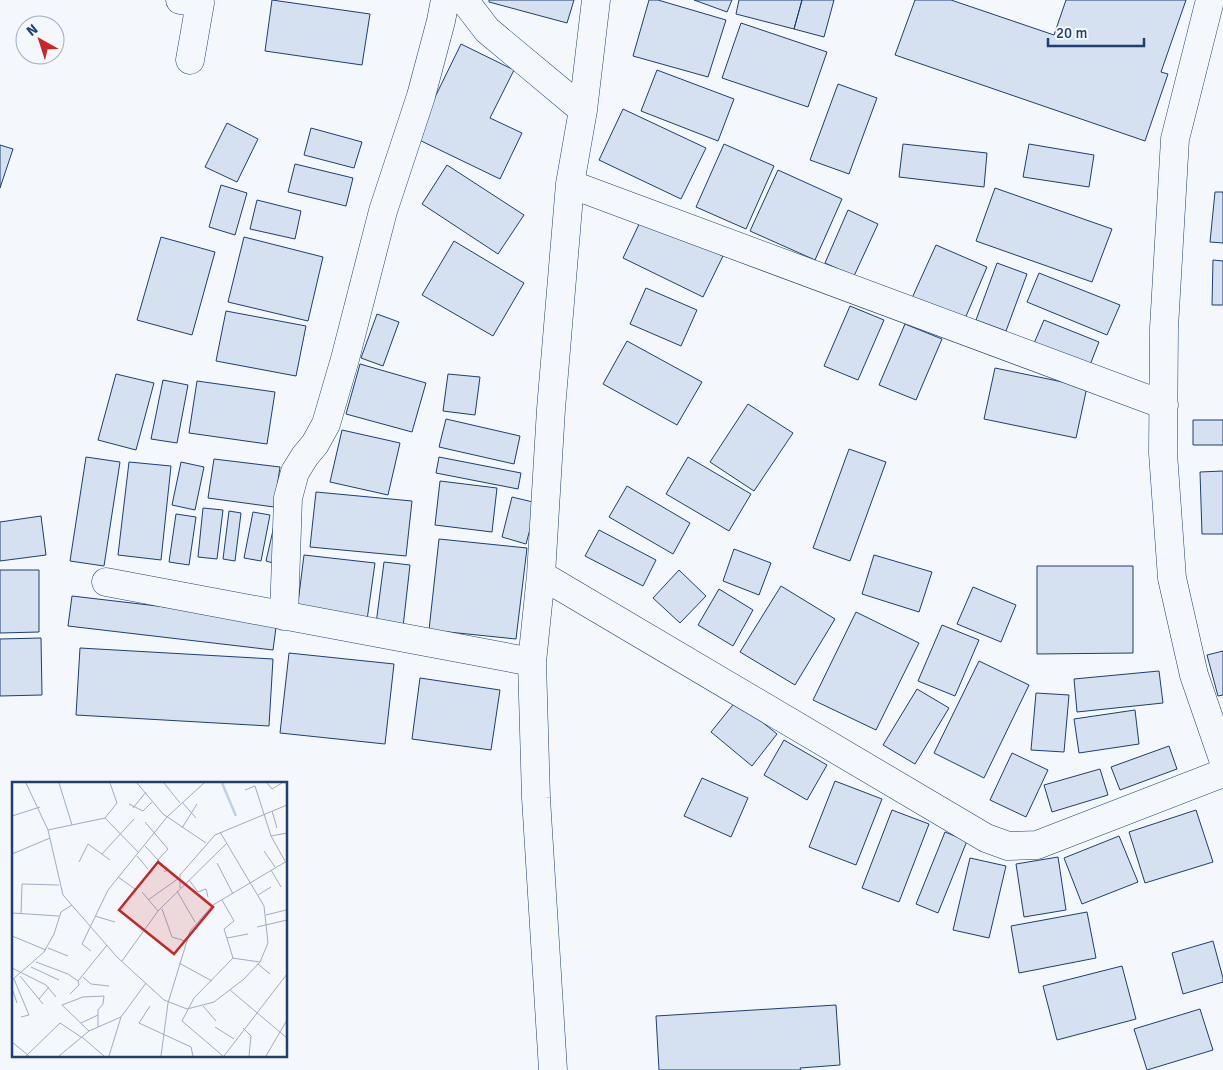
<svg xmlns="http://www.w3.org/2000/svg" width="1223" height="1070" font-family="Signika,sans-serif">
<rect width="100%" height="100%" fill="#f4f7fb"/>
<!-- building -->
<path fill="#d5e0f0" stroke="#1d3f73" d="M272 0 370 14 362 65 265 51Z
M489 0H574L567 23 489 2Z
M649 0H658L726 20 708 77 633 56Z
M694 0H732L727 12Z
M739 0H802L794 29 736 14Z
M802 0H834L824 37 794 29Z
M915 0H951L1054 35 1066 0H1186L1161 72 1168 74 1145 141 895 55Z
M741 23 827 52 808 107 722 78Z
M461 44 514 70 490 118 522 133 500 179 415 138Z
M657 70 734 99 718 141 641 111Z
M838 84 877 98 849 174 810 160Z
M623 109 706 148 681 199 599 160Z
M227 123 258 139 237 182 205 167Z
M311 128 362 142 354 168 304 155Z
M724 144 774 166 746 229 696 207Z
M903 144 987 153 984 187 899 177Z
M1029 144 1094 155 1089 187 1023 177Z
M0 145 13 149 0 188Z
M295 164 353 178 346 206 288 192Z
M447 165 524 215 498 254 422 204Z
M778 170 842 199 815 260 750 231Z
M221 185 247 193 235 235 209 227Z
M995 188 1112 229 1092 282 976 241Z
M1215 192H1223V243L1210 242Z
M257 200 301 211 295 239 250 229Z
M848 210 878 224 854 276 825 263Z
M642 218 723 256 703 297 623 258Z
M161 237 215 252 192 335 137 320Z
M244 237 323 257 308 321 228 302Z
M454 241 524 283 493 336 422 295Z
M936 245 987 267 964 321 912 298Z
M1213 260 1223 261V305H1212Z
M997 263 1027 274 1006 331 976 320Z
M1039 273 1120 305 1107 335 1027 302Z
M646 288 697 310 681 346 630 324Z
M850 306 884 320 858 380 824 366Z
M226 311 306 326 296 376 216 361Z
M377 314 399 322 383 366 361 358Z
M1044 320 1099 342 1088 370 1032 348Z
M905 324 942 339 916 400 879 385Z
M627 341 702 382 677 425 603 384Z
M360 364 426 383 412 432 346 414Z
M995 368 1087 387 1076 438 984 419Z
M116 374 154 383 136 450 98 440Z
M448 374 480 377 475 415 443 411Z
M163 380 188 385 177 443 151 439Z
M197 381 275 392 267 444 189 433Z
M748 404 793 433 754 491 710 462Z
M446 419 520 436 514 464 439 447Z
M1193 420H1223V445H1193Z
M342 430 400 443 388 495 330 482Z
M849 449 886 462 850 561 813 548Z
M86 457 120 462 104 566 70 561Z
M439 457 521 473 518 489 436 473Z
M688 457 751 494 729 531 666 494Z
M214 459 280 467 274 507 208 498Z
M129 462 171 466 161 560 118 555Z
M181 462 204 467 195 510 172 505Z
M1223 471V534H1202L1200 472Z
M440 481 497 488 492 532 435 525Z
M627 486 690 523 673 554 609 517Z
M316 492 412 501 406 556 310 547Z
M512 497 537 503 526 544 502 537Z
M203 508 223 510 217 559 198 557Z
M229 511 241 513 235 561 223 559Z
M253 512 270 515 261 561 244 558Z
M176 514 196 517 189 565 169 562Z
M41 516 46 555 0 561V522Z
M276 517 273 563 266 561Z
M599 530 656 560 643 586 585 556Z
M439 539 527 548 516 639 429 630Z
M734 549 771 563 759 595 723 581Z
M304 555 375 563 367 620 297 611Z
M874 555 932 572 919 612 862 594Z
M384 562 410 565 403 627 376 624Z
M1037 566H1133V653L1037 654Z
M0 570H39V632L0 633Z
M679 570 706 596 680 623 653 598Z
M781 586 835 619 795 685 740 652Z
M973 587 1016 605 1001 642 957 624Z
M719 589 753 610 733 646 698 625Z
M72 596 277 620 273 650 68 626Z
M856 612 919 643 876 730 813 700Z
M942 625 979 640 955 696 918 681Z
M41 638 42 695 0 696V639Z
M80 648 273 659 269 726 76 715Z
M1223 651V695L1218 696 1207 655Z
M289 653 394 664 385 744 280 733Z
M979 661 1029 685 984 778 934 753Z
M1159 671 1163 703 1077 712 1074 679Z
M420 678 500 690 491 750 412 739Z
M917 689 949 708 915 764 883 745Z
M1036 693 1069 695 1064 752 1031 750Z
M736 701 777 734 752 766 711 732Z
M1135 710 1139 744 1079 753 1074 719Z
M784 740 827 765 807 800 764 775Z
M1169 746 1177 769 1120 790 1111 767Z
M1012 753 1048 770 1026 817 990 800Z
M1100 769 1108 795 1052 812 1044 785Z
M702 778 748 798 731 837 684 816Z
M835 781 882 799 856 865 809 847Z
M892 810 929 824 899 902 862 888Z
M1196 810 1213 862 1145 883 1129 832Z
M945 832 967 841 938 913 916 904Z
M1119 836 1138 882 1082 904 1064 858Z
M1058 857 1066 910 1024 917 1016 864Z
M970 858 1006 866 989 938 953 930Z
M1087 912 1096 958 1019 973 1011 926Z
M1213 941 1223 978V982L1183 994 1172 953Z
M1122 966 1136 1019 1057 1040 1043 986Z
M836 1005 840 1065 800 1068 801 1070H659L656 1016Z
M1200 1009 1213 1050 1147 1070 1134 1029Z"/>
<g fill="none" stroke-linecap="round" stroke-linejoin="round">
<defs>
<path id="street" d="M180 0 200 3 190 60
M464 0 487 30 583 110
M1210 0 1175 139 1164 328 1163 453 1172 578 1194 675 1223 759
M570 184 1164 405
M541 575 986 838 1008 846 1037 845 1223 773
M106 582 532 662
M284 616 288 498 295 472 305 456 315 444 326 424 345 359 383 211 421 96 441 21 445 0
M553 1070 536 798 532 662 541 575 551 409 570 184 583 110 596 0"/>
</defs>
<!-- street casing -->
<use href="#street" stroke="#1d3f73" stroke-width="29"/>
<!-- street -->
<use href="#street" stroke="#f4f7fb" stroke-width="28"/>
</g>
<!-- overview -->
<g transform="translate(12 782)">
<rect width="275" height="275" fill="#f4f7fb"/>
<path fill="none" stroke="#bed0e5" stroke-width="2.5" d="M210 1 224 34"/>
<path fill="none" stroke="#9eadc5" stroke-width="1" d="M14 1 36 48 51 113 105 175 152 218 175 227 202 220 232 197 248 180 256 161 252 124 208 50M47 1 60 43M125 1 151 32 194 61M152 1 168 21M255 1 260 7 270 1M233 8 243 4 259 54 273 79M170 20 184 36M117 22 131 29 141 19M121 26 134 10M260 29 265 46M0 34 28 25M93 36 127 71M170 46 185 22M36 48 93 36 105 21 98 1M259 54 275 51M133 64 146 78 156 67 133 40M252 69 263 85M0 72 38 56M90 72 122 37M125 74 136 87M146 78 155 88 152 90M67 80 76 62 98 78M205 81 221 112M259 88 269 105M106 95 123 107M177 98 186 110 194 107 196 115M168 106V93L203 53 275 23M165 109 183 140M130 110 146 129M246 113 259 105M136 118 167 96M210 118 222 139 212 147 221 176 182 216 170 239 211 274M150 127 160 155 173 159M0 131 47 134M9 132 10 102 47 103M254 133 274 128M83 134 103 140M245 145 275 138M0 154 34 168M215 156 236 152M36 166 56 174M79 169 70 162 96 108 155 35 192 1M220 176 248 180M110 179 146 129 215 61M24 180 56 192 66 199 95 163M167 181 200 199M246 182 258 192M19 185 47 198M0 186 34 203 44 215M8 194 31 222M71 195 79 202 97 204M2 197 17 233 9 235M0 198 32 170 42 152 49 130 60 123M0 206 5 221M218 208 275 256M58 212 67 203 66 199M27 217 37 205M138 224 127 241 179 265 181 274M191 224 204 239M69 241 86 233M203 245 222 257M231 246 239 254 237 274M77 249 50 223 71 215 92 214 91 222 86 228V245M70 255 92 274M0 260 17 274M14 274 48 241 69 255M47 274 77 249 109 235 134 201M97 274 109 235M149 274 156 221 178 149 201 123 275 79M212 274 275 192M254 274 275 238"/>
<path fill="#c62828" fill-opacity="0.15" stroke="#c62828" stroke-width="2.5" d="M146 80 201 125 162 172 107 128Z"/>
<rect width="275" height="275" fill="none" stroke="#1d3f73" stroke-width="2.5"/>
</g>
<!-- north arrow -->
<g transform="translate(40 40) rotate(321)"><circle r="24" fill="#f4f7fb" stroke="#9eadc5"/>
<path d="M0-4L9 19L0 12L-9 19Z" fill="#c62828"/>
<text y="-8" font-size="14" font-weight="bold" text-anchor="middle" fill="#1d3f73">N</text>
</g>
<!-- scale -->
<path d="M1048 38v8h96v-8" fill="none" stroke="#1d3f73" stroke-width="2.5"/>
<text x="1056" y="38" font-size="15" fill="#1d3f73" stroke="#f4f7fb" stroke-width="4" paint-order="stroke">20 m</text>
</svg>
